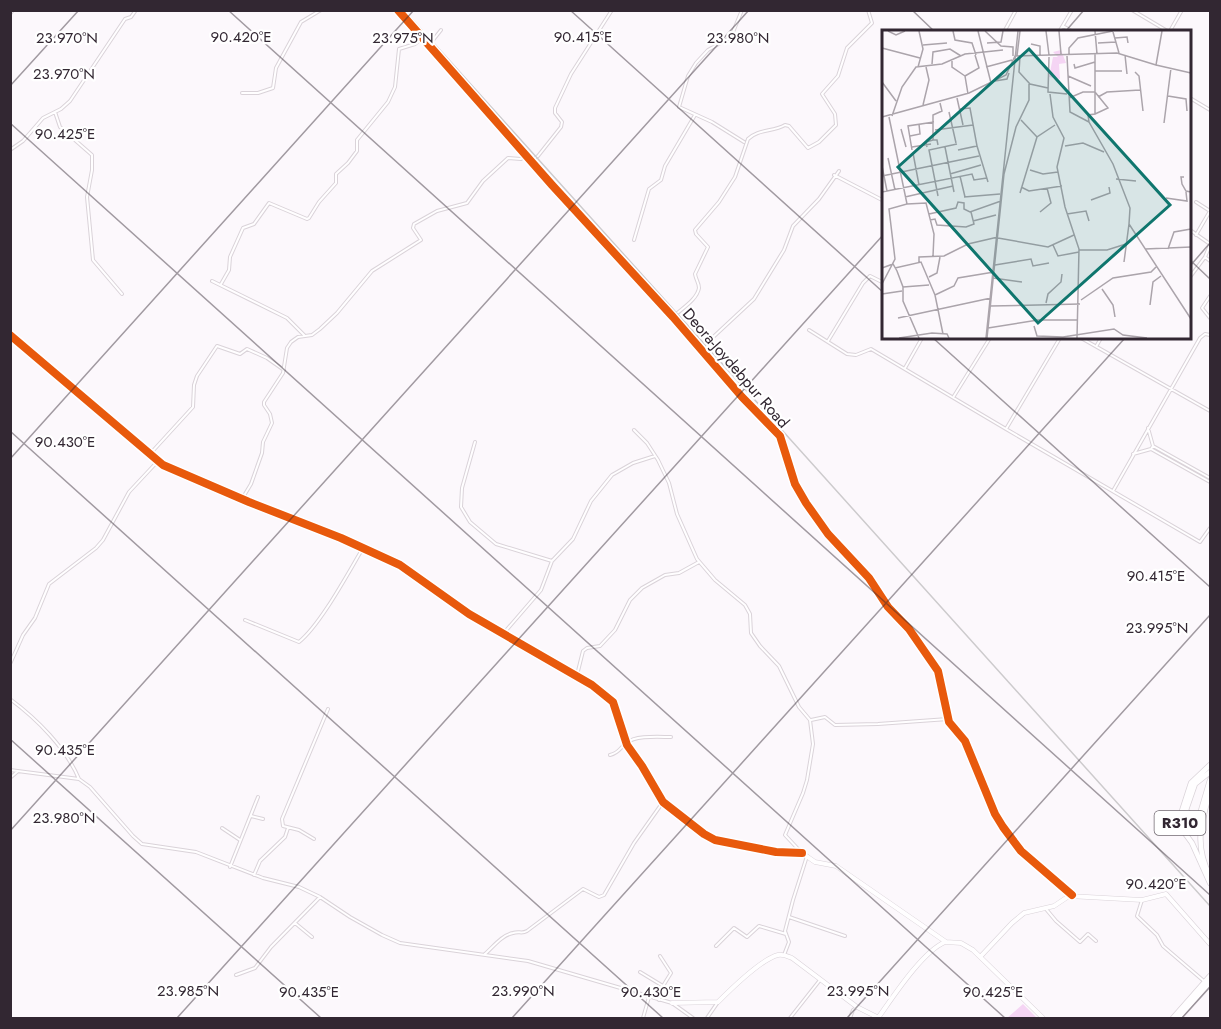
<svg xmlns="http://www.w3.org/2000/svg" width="1221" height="1029" font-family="Jost,sans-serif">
<rect width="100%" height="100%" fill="#fcf8fc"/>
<!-- green -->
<path fill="#f5d5f4" d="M1023 1004 1037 1018H1007Z"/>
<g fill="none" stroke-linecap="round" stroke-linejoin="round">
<defs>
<path id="street" d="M345 10H347
M742 10 731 37 708 50 696 63 688 76 679 107 712 122 744 142
M1132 10 1169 32
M10 14 13 10
M1063 26 1073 32
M1170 31 1182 10
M1004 32 1016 10
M1059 32 1072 10
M430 44 441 30
M242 93H258L273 88 276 68 301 22 321 10
M1190 98 1210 110
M55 112 60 127 92 155V170L87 197 93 260 122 294
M10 150 23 141 43 118 61 109 70 101 125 19 131 17 136 10
M531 160 538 156 561 127 562 122 555 113V108L571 74 612 10
M834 175 884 201
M1196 202 1210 211
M1190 230 1210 244
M1196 235 1210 211
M634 240 649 189 661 180 665 166 695 115
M1205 257 1210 261
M1190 277 1205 257 1210 245
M212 281 287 318 304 335
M221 284 229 270 230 257 243 228 254 224 269 203 307 219 309 218 319 202 336 183V174L348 163 357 151V140L388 102 395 87 399 49 415 44 422 38
M1210 296 1202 308 1210 318
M673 317C681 309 697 300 699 288 699 283 696 280 695 274L708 247 696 234 695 230 719 202 735 177 748 139C758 129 773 132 785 125L789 126 808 148 819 142 836 125 835 114 822 94 838 76 847 48 872 23 868 10
M809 330 847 354 856 355 871 349 1006 429 1060 338
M1081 338 1210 411
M710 340 754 299 784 250 793 226 819 199 839 171
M828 341 863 283 870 276 884 283
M1097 345 1101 338
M905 368 922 338
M954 396 990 338
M1006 429 1200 542 1210 528
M634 430 647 443 658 460 669 483 677 514 697 559 715 580 745 605 750 614 751 633 760 646 779 666 799 707 810 720 813 744 807 780 803 793 785 835 800 851
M475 442 462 488 461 507 470 522 496 544 552 561
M1153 446 1210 478
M1151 449 1210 482
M150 454 193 407 194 385 197 376 217 346 240 354 247 349 267 358 284 370
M1133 454 1151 449 1153 446 1148 428
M1113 491 1200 338 1205 334 1210 335
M242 499 251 484 262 453 263 442 272 423 270 414 264 405V402L283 373 287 348 291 342 298 337 312 335 320 329 337 313 372 271 421 240 413 228 414 224 437 211 467 203 483 181 508 158 521 159 526 154
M245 620 299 642C321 624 348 573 363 548
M503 634 541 590 552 561 573 539 591 501 612 475 633 463 655 456
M10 664 23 635 35 618 49 584 96 548 103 540 129 492 157 462
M577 675 583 651 587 648 600 646 615 630 630 600 642 588 665 575 679 573 699 562
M10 699C37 719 66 748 79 779
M811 720 825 717 835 725 878 724 948 719
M610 755C619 753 620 748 626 743 636 735 659 737 671 737
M10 770 79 779 90 787 133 836 142 844 196 852 263 878 299 887 320 897 350 917 382 935 400 943 528 961 672 1003 693 1018
M10 778 17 772
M251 816 263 819
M222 828 240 840
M314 839 299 830 283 826 282 819 328 709
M230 867 258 797
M254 875 260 861 285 837 288 828
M1142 900 1137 916 1157 935 1163 946 1205 982
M1046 909 1056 921 1080 942 1088 934 1096 941
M789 917 845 936
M295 923 312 937
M716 946 734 928 747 937 759 926 786 934
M485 954C493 947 502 935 513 933 519 931 522 934 527 931L583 889 599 897 604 895 634 843 663 802
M784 955 789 942 785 931 793 900 807 856
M640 972 663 986
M236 975 255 968 271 947 320 897
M659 1000 663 986 671 973 660 956
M643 1018 649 997
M707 1018 718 1002
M790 1018 820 980
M850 1018 853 1010 857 1007"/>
<path id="secondary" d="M398 10 552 185 673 317 742 397 780 436 795 484 806 503 828 534 869 578 888 607 909 629 938 671 949 722 965 741 995 814 1003 827 1021 851 1072 895
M10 335 163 465 249 502 341 538 400 565 469 614 592 685 613 702 627 745 642 766 663 802 704 834 715 840 776 852 802 853 815 862 836 866 946 942 961 943 973 950 1043 1018
M981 956 1012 923 1024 913 1054 906 1069 896 1142 900 1166 894 1210 944
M672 1003 718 1002C730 990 761 959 778 955 783 954 787 956 792 958L857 1007 879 1018
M878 1018C893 997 922 952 945 942"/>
<path id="primary" d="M1210 765 1191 783 1180 817 1181 828 1192 843 1210 883
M1210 772 1195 784 1186 810 1192 818H1195L1200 814 1210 780
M1210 792C1201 823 1194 845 1210 876
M1182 812 1188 820 1196 821
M1184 831 1192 826 1200 829
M1173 1018 1210 976
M1178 1018 1210 982"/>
</defs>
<!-- street casing -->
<use href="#street" stroke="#dad3d9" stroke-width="4"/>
<!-- secondary casing -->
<use href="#secondary" stroke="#dad3d9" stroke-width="5"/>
<!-- primary casing -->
<use href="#primary" stroke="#dad3d9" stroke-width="6"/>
<!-- street -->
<use href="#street" stroke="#fffeff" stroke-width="2"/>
<!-- secondary -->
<use href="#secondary" stroke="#fffeff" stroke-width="4"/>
<!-- primary -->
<use href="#primary" stroke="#fffeff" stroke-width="4.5"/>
<!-- rail -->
<path stroke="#cdcbcd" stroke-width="1.5" d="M404 10 1210 906"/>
<defs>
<path id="cycleway" d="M398 10 552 185 673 317 742 397 780 436 795 484 806 503 828 534 869 578 888 607 909 629 938 671 949 722 965 741 995 814 1003 827 1021 851 1072 895
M10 335 163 465 249 502 341 538 400 565 469 614 592 685 613 702 627 745 642 766 663 802 704 834 715 840 776 852 802 853"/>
</defs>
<!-- cycleway casing -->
<use href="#cycleway" stroke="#fff" stroke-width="11"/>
<!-- cycleway -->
<use href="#cycleway" stroke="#e8590c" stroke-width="8"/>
</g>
<!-- ticks -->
<path fill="none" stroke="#322732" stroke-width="1.5" stroke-opacity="0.45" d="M228 10 1210 895M570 10 884 293M912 10 935 32M1065 32 1084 10M10 86 79 10M10 123 1005 1018M1190 260 1210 279M1190 266 1210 243M933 338 1210 587M10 431 663 1018M10 459 414 10M10 739 321 1018M10 831 749 10M177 1018 884 234M512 1018 1125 338M847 1018 1210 615M1182 1018 1210 987"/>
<g text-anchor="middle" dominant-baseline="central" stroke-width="4.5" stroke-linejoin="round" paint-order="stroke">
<!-- shield labels -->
<rect fill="#fff" stroke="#706870" stroke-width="1.5" x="1154.5" y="811" width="51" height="24" rx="4.5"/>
<g font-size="15" font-weight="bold" fill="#322732">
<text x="1180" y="823">R310</text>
</g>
<!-- street labels -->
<g font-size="16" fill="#322732" stroke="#fff">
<text transform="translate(736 368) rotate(49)">Deora-Joydebpur Road</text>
</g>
</g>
<!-- overview -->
<g transform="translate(882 30)">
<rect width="309" height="309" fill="#fcf8fc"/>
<path d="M179 20 184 33 177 34 178 49 167 47 171 27H176L171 22Z" fill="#f5d5f4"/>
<path fill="none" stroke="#aba4ab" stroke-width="1.5" d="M6 1 14 5 23 1M71 1 73 10 90 13 94 25M96 1 109 53M103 1 119 16 131 17V26M164 1 167 25M177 1 179 24M213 1 215 24M231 2 237 23M233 8 245 7 246 13M105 13 119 12 121 1M216 13 234 12M149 14 158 16V26M41 15 65 13M0 18 38 28M187 24V18L196 8 231 1M213 24V84L206 85 207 92 231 134 248 178 247 194 309 289M243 25 245 44M135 26 138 1M138 26 137 42 148 54 166 58M185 26 188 82 207 92M167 27 166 62 185 64M70 31V37L83 46M50 34 51 22 68 19 79 26M192 34 193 38 213 32M274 35 309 43M36 37 41 19 37 1M104 37 130 30M213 41H240M253 42 257 46 261 81M186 46 209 56M113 51 125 49 127 43M0 52 14 71M86 64 83 46 97 38 93 25M168 64 171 87 182 108 175 137 183 177 197 219 195 308M286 66 304 69 305 81M216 67 225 62 258 60M75 68 81 95M187 68 201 62H213L226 78 213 84M41 75 47 50 44 37M78 79 88 78 95 116M67 82 74 113M10 86 20 57 34 37 60 34 83 24 121 20M0 87 87 63 124 45 133 26 235 23 274 35 280 1M139 90 155 107M282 93 289 38M19 99 24 117M53 100 91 95M28 106 38 104 37 94M51 110V85L60 81 58 73M183 116 201 113 222 122M30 117 49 114M45 117 44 112 51 110H55L56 115M63 117 72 162M30 120 26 96 52 92M76 120 95 116 106 152M31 123 37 155M6 128 13 160M0 136 5 161M148 140 161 144 176 142M68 144 99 135M0 146 97 126M78 146 83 167M302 147H299L300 154 304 161 309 162M234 149 254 151M139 157 147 161 180 156M0 162 90 144 92 150 105 148M138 163 155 107 173 95M56 166 47 120 75 114M23 167 71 156M82 167 118 164M284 168 305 171 304 162M209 170 228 163 227 157M25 174 44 173 52 204 51 226M158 182 169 173 165 158M47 184 74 178 76 172 82 173V179L88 182 119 171M185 184 204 181 207 191M48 190 53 189 55 195 84 197 92 194 89 182M91 191 114 185M116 208 166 217 192 205M171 215 176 226 197 222M263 219 309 217M286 219 292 202 309 199M197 220H225L244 214M37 232V227L62 226 86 214 116 207M242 232 247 194M113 235 149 229 151 236 167 233M0 238 11 234 15 241 21 257V271L37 308M13 238 39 232 53 265 61 304M47 247 55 243 58 227M111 248 140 252M0 254 13 229 7 179 25 174 7 87M21 257 47 255M220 259 231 275 233 287M0 264 20 261M53 265 72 256 76 248 112 242M199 270 231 248 269 242 274 237M164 273 166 264 179 252 180 244M268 275 271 252 279 246M108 276 198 274M16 288 109 268M152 296 155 306 181 307 232 299 241 305 265 308M106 298 156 290H196M17 308 50 303 65 304 67 308M104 308 136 1M105 308 122 144 134 97 147 70V54"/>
<path fill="#0f766e" fill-opacity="0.15" stroke="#0f766e" stroke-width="3" d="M147 19 288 175 156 293 16 137Z"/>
<rect width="309" height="309" fill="none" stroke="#322732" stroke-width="3"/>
</g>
<g font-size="15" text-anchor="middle" fill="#322732" stroke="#fff" stroke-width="4.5" stroke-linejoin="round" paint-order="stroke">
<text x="241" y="42">90.420°E</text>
<text x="583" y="42">90.415°E</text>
<text x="403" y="43">23.975°N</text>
<text x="738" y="43">23.980°N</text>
<text x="67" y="43">23.970°N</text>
<text x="64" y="79">23.970°N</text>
<text x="65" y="139">90.425°E</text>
<text x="65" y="447">90.430°E</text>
<text x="1156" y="581">90.415°E</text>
<text x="1157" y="633">23.995°N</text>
<text x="65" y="755">90.435°E</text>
<text x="64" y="823">23.980°N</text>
<text x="1156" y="889">90.420°E</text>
<text x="188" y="996">23.985°N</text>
<text x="523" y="996">23.990°N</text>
<text x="858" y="996">23.995°N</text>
<text x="309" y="997">90.435°E</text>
<text x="651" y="997">90.430°E</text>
<text x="993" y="997">90.425°E</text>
</g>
<!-- border -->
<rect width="1221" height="1029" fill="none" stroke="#322732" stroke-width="24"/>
</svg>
